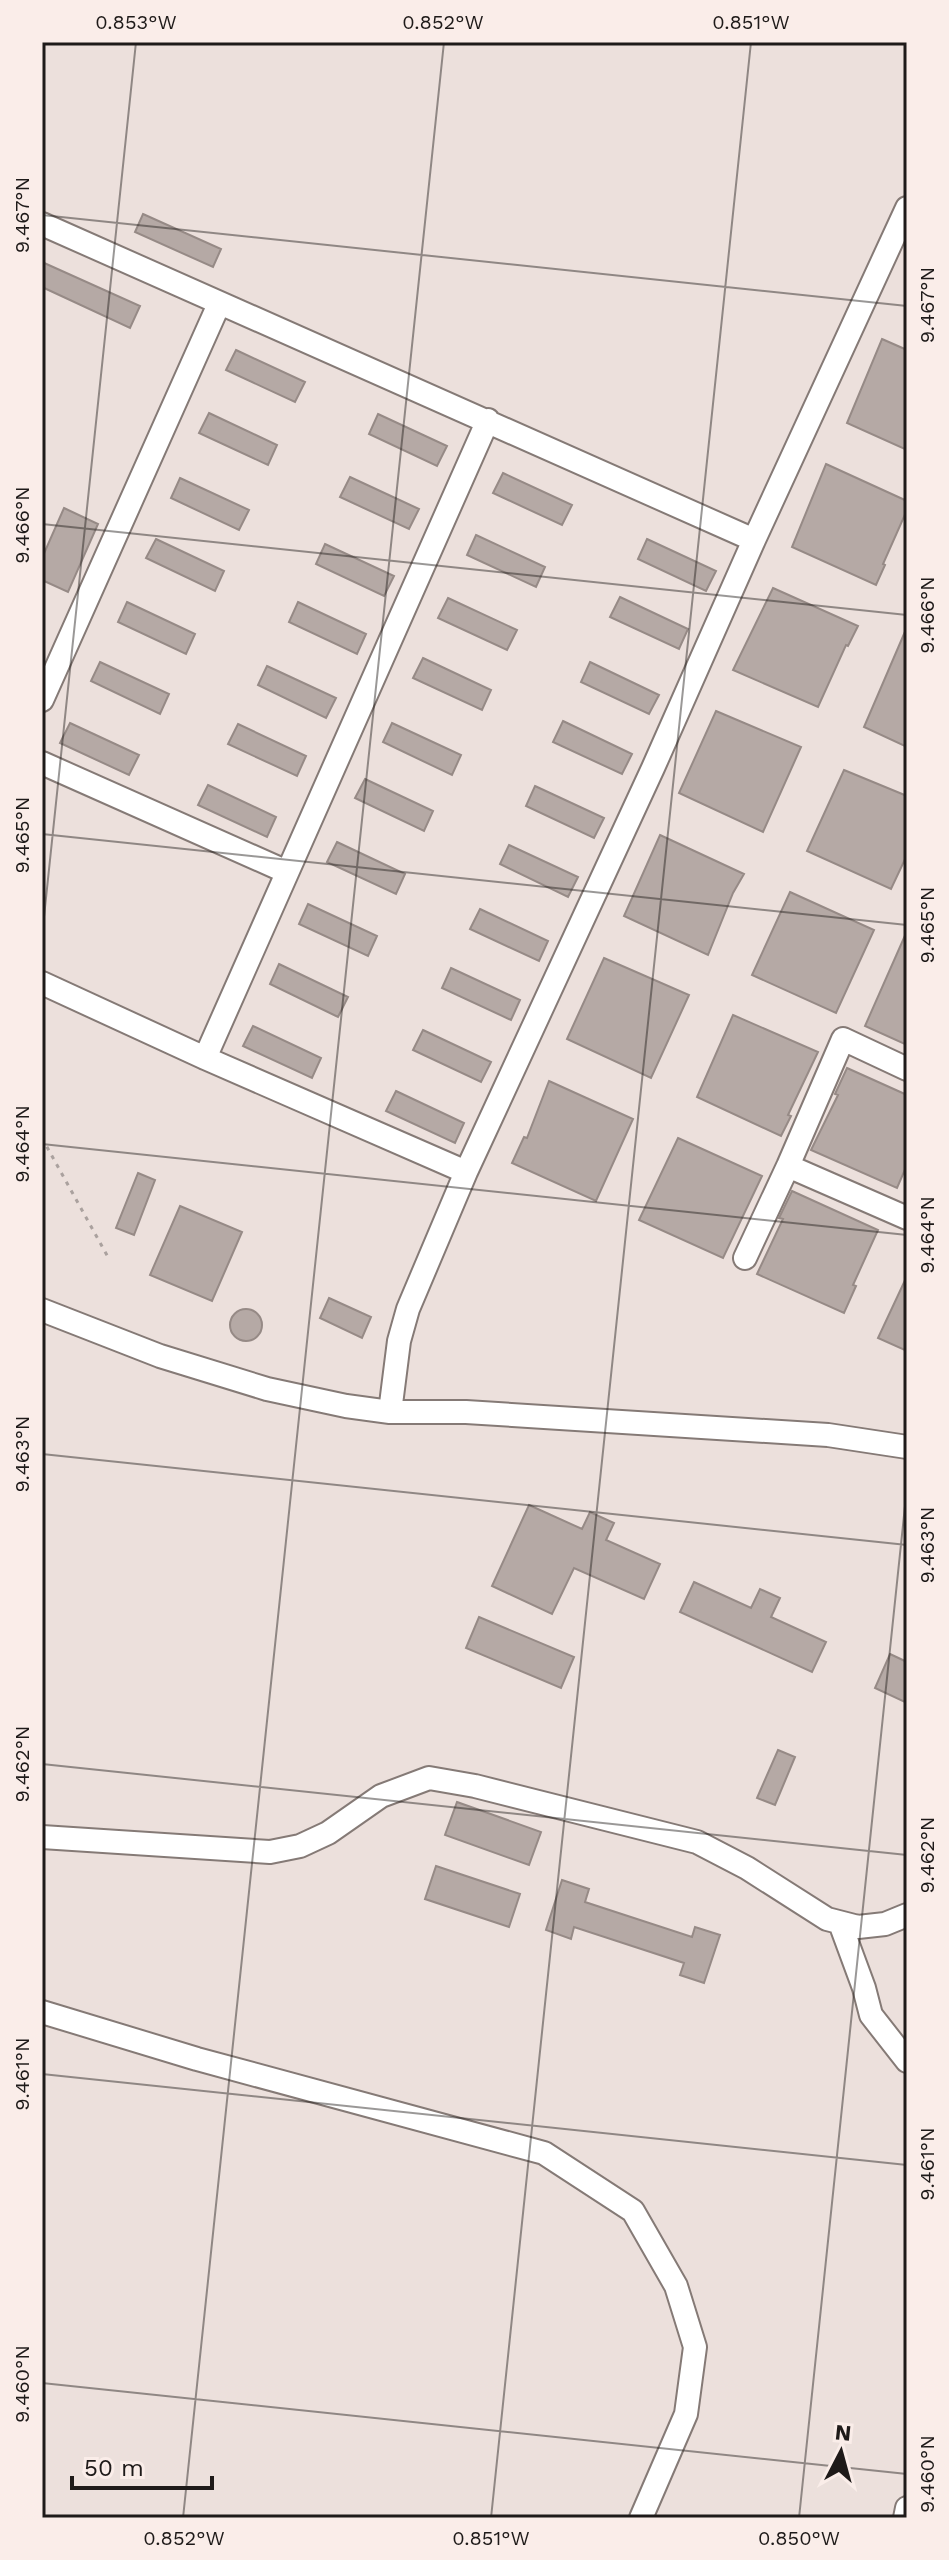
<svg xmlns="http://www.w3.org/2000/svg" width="949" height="2560" font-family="'Work Sans',sans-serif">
<rect width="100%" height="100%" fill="#ece0dc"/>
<!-- building -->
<path fill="#b5a9a5" stroke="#968a86" stroke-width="2" d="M143 214 221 249 213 267 135 232Z
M42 262 140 306 130 328 42 287Z
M882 339 907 350V450L847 423Z
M236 350 305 382 295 402 226 370Z
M209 413 277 445 268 465 199 433Z
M378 414 447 446 437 466 369 434Z
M826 464 907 501V510L883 564 885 565 876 585 792 547Z
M503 473 572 505 562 525 493 493Z
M350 477 419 509 409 529 340 497Z
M180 478 249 510 239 530 171 498Z
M64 508 98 524 68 592 42 580V558Z
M476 535 545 567 536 587 467 555Z
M156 539 224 571 215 591 146 558Z
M647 539 716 571 706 591 638 559Z
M325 544 394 576 384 596 316 564Z
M773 588 858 626 848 646 846 645 818 707 733 670Z
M620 597 688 629 679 649 610 617Z
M448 598 517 630 507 650 438 618Z
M127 602 195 634 186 654 118 622Z
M298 602 366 634 357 654 289 622Z
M907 627V747L864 727Z
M423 658 491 690 482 710 413 678Z
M100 662 169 694 160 714 91 681Z
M590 662 659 695 649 714 581 682Z
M267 666 336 698 326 718 258 685Z
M716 711 801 747 763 832 679 793Z
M563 721 632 754 622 774 553 742Z
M70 723 139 755 129 775 60 743Z
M392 723 461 755 452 775 383 742Z
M238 724 306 756 297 776 228 744Z
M844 770 907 796V855L891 889 807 851Z
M365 779 433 811 424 831 355 798Z
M208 785 276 817 267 837 198 805Z
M535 786 604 818 594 838 526 806Z
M660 835 744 874 733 893 708 955 624 916Z
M337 842 405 874 396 894 327 862Z
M509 845 578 877 568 897 500 864Z
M790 892 874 930 836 1013 752 975Z
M308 904 377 936 368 956 299 924Z
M480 909 548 941 539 961 470 929Z
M907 931V1045L865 1026Z
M604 958 689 995 651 1078 567 1039Z
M279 964 348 997 338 1017 270 984Z
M451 968 520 1000 511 1020 442 988Z
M733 1015 818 1052 788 1115 791 1116 781 1136 697 1097Z
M253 1026 321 1058 312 1078 243 1046Z
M423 1030 491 1062 481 1082 413 1050Z
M847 1068 907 1095V1165L897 1188 811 1150 838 1095 835 1094Z
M549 1081 633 1119 596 1201 512 1163 524 1137 527 1138Z
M396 1091 464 1123 455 1143 386 1111Z
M678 1138 762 1176 723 1258 639 1220Z
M138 1173 155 1180 134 1235 116 1228Z
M792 1191 878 1230 853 1285 856 1286 844 1313 757 1274 783 1219 779 1218Z
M180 1206 242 1232 212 1301 150 1275Z
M907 1276V1351L878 1338Z
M329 1298 371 1317 362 1338 320 1318Z
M230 1325a16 16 0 1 1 32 0a16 16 0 1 1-32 0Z
M529 1505 582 1529 590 1512 614 1523 606 1540 660 1564 644 1599 574 1568 552 1614 492 1586Z
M694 1582 751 1608 760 1589 780 1598 771 1617 826 1642 812 1672 680 1612Z
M479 1617 574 1657 561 1688 466 1648Z
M890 1654 907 1662V1703L875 1688Z
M778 1750 795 1757 775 1805 757 1798Z
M457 1802 541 1832 529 1865 445 1835Z
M436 1866 520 1894 509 1927 425 1899Z
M562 1880 589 1889 585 1902 692 1937 695 1927 720 1935 704 1983 680 1975 684 1963 574 1927 571 1939 546 1930Z"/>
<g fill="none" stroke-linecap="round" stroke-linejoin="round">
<defs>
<path id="minor" d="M42 224C278 331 517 433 754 540
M42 700 219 304
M42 763 287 872
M42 983 205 1058 466 1172
M205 1058 488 420
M788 1166 907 1218
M745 1258 788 1166 843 1039 907 1069
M42 1310 160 1356 267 1389 346 1406 390 1412H466L828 1435 907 1447
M390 1412 399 1341 408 1309 466 1172 653 768 754 540 907 208
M42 1837 270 1852 300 1846 328 1833 381 1796 429 1778 475 1786 697 1842 747 1868 827 1919 858 1927 885 1924 907 1915
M840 1923 864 1988 871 2015 907 2061
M42 2012 197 2059 544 2153 633 2211 676 2286 695 2347 686 2414 641 2518
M905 2518 907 2508"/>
</defs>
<!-- minor casing -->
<use href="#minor" stroke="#857a76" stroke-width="26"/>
<!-- path -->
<path stroke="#aaa19e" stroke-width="3" stroke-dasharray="4 6" stroke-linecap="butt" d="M42 1138 108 1257"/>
<!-- minor -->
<use href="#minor" stroke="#fff" stroke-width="22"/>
</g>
<!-- ticks -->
<path fill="none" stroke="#1e1a19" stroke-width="2" stroke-opacity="0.45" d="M42 215 907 306M42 524 907 615M42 834 907 925M42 936 136 42M42 1144 907 1235M42 1454 907 1545M42 1764 907 1855M42 2074 907 2165M42 2383 907 2474M183 2518 444 42M491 2518 751 42M799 2518 907 1487"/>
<!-- border -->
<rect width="949" height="2560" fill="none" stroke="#faede9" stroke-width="88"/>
<!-- north arrow -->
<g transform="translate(841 2452) rotate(6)" stroke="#faede9" stroke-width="6" paint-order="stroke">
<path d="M0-6L14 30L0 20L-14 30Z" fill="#1e1a19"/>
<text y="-12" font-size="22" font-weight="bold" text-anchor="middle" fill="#1e1a19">N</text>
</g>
<!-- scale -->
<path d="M72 2476v12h140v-12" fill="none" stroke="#1e1a19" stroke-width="4"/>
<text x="84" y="2476" font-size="24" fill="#1e1a19" stroke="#faede9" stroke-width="6" paint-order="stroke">50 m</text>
<rect x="44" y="44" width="861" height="2472" fill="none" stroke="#1e1a19" stroke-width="3"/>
<g font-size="20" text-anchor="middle" fill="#1e1a19">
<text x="136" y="29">0.853°W</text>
<text x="443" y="29">0.852°W</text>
<text x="751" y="29">0.851°W</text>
<text transform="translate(22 215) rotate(-90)" y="7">9.467°N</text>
<text transform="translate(927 305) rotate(-90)" y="7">9.467°N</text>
<text transform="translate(22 525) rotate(-90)" y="7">9.466°N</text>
<text transform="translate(927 615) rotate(-90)" y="7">9.466°N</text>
<text transform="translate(22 835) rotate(-90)" y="7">9.465°N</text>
<text transform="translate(927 925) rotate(-90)" y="7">9.465°N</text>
<text transform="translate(22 1144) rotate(-90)" y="7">9.464°N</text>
<text transform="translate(927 1235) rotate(-90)" y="7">9.464°N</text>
<text transform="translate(22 1454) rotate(-90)" y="7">9.463°N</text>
<text transform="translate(927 1545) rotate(-90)" y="7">9.463°N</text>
<text transform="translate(22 1764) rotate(-90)" y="7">9.462°N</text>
<text transform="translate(927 1855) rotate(-90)" y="7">9.462°N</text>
<text transform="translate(22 2074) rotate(-90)" y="7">9.461°N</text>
<text transform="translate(927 2164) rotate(-90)" y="7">9.461°N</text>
<text transform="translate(22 2384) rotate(-90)" y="7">9.460°N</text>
<text transform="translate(927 2474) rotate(-90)" y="7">9.460°N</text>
<text x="184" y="2545">0.852°W</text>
<text x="491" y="2545">0.851°W</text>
<text x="799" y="2545">0.850°W</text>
</g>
</svg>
